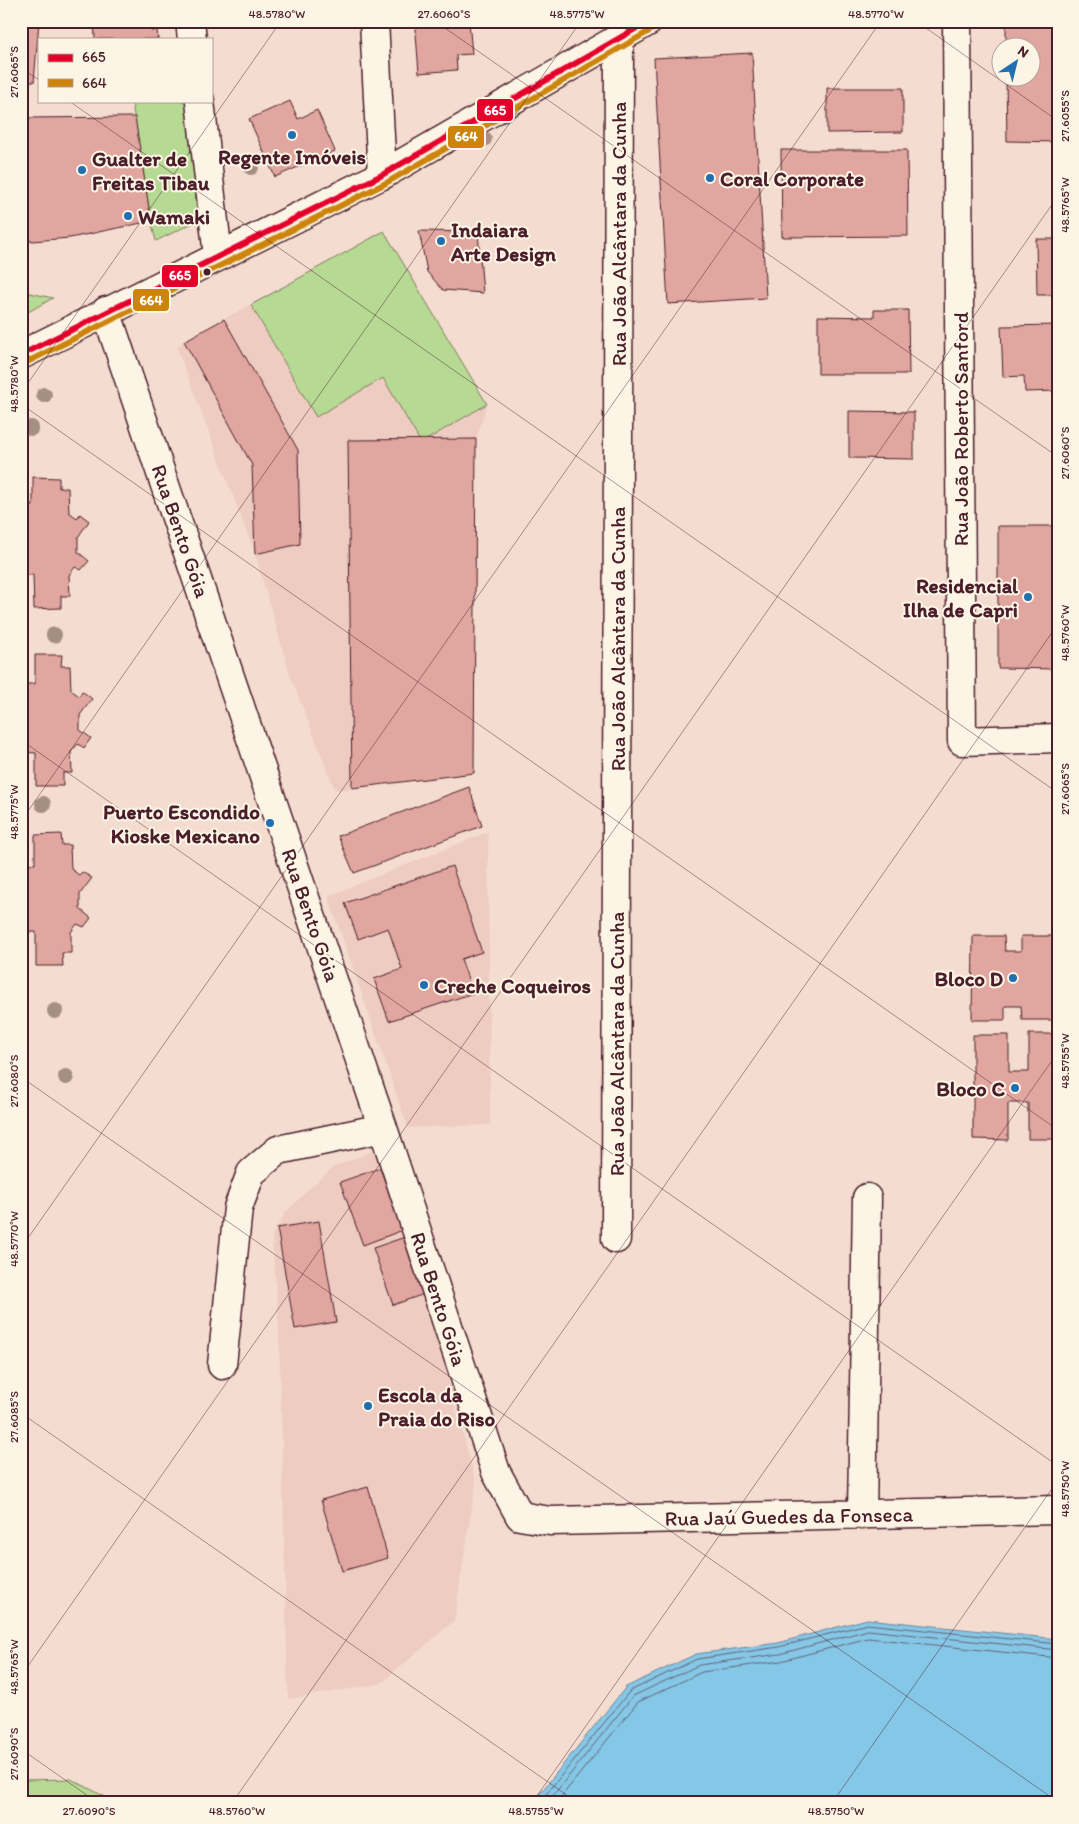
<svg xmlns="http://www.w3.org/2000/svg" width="1079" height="1824" font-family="Itim,sans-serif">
<rect width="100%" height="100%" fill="#f4ddd0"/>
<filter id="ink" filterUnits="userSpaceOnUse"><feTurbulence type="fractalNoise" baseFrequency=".02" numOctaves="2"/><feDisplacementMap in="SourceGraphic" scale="10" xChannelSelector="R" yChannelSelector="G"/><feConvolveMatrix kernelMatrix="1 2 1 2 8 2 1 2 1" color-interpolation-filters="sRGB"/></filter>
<g filter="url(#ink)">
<!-- built -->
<path fill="#eeccc1" d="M384 231 487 404 476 439 474 773 335 790 291 678 255 554 177 348 184 341Z
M488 832 490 1125 408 1128 328 896Z
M384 1146 476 1482 454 1621 380 1684 288 1699 279 1329 272 1236 285 1213 311 1187 334 1167Z"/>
<!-- green -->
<path fill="#b6d993" stroke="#807c5f" d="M149 101H191L197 221 156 241 151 221 132 103Z
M384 231 487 404 421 443 383 378 316 417 251 305Z
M21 291 53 298 21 316Z
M71 1779 117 1803H21V1780Z"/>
<!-- water -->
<path fill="#85c7e6" stroke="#6d849b" d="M867 1619 1058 1639V1803H532L626 1687 696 1654 778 1643Z"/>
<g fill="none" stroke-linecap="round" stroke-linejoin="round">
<!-- shore -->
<path stroke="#626276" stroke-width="1" d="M539 1803 630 1691 697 1659 779 1647 867 1624 1058 1644
M547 1803 633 1696 699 1665 780 1654 868 1630 1058 1650
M556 1803 638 1702 702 1672 781 1661 868 1638 1058 1658"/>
</g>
<!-- building -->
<path fill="#e0a69f" stroke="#4a1f2b" d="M21 21H39L34 82 21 81Z
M94 21H151V31L157 30 158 39H95Z
M415 21H469L472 54 456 55 457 70 419 73Z
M1006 21H1058V142L1007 141 1006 78H1032V48H1006Z
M752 53 766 298 668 304 654 58Z
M827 88H903V132L827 133Z
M290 101 298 119 317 110 335 151 275 177 249 119Z
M135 117 151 221 70 238 32 241 21 239V118Z
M781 150H907L908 236 782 237Z
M419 231 478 232 483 293 443 290 427 272Z
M1036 239H1058V295H1037Z
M874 310H908L909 374H818V316L874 317Z
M224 319 298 450 300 544 255 554 252 465 184 341Z
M1058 325V391L1025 392 1024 376 1003 377 1001 326Z
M849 411 914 412V459L849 458Z
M476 439 474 773 352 788 348 440Z
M33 477 59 478V488H68L69 512 77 518 80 514 89 521 78 537V552L89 561 81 570 75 567 69 575 70 596H61V608L34 609 33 575H21V506H33Z
M998 526H1058V669L998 668Z
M35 655H62L61 666H70L71 690 79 696 82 691 92 699 80 715V730L91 738 84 748 78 744 71 752 72 773H63V786H36V753L21 752V684H35Z
M469 787 482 826 354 873 338 836Z
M61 834 62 845H70L71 869 79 875 82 872 92 878 80 894V909L91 918 84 927 77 924 71 932V953H62L63 966H36V932H21V863L35 864V835Z
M452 866 482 952 461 959 473 993 389 1021 374 979 402 969 388 928 358 939 345 903Z
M973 936H1004L1005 951H1021V936H1053V1020H1022L1021 1006H1005V1020H972Z
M1029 1034H1058V1139H1028V1103H1008V1140L973 1139V1035H1009V1072H1029Z
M380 1168 403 1230 363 1245 340 1182Z
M319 1221 336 1322 295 1329 277 1228Z
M408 1236 427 1293 393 1305 373 1248Z
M368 1487 388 1558 342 1571 321 1500Z"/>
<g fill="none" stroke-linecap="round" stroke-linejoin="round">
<defs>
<path id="minor" d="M190 21 192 39
M374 21 382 175
M957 21 962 741 1058 738
M200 101 218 256
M106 311 383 1128 496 1472 520 1516 550 1521 1058 1510
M616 1239 619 39
M222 1365 238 1208 251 1173 278 1150 383 1128
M862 1515 867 1198"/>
<path id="major" d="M21 355 382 175 649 21"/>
</defs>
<!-- minor casing -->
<use href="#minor" stroke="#4a1f2b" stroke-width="31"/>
<!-- major casing -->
<use href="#major" stroke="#4a1f2b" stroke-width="31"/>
<!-- minor -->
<use href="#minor" stroke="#fcf5e5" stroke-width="28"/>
<!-- major -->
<use href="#major" stroke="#fcf5e5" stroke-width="28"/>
<defs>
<path id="bus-1" d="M21 355 382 175 649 21"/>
<path id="bus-2" d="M25 363 386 183 653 29"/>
</defs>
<!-- bus-1 casing -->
<use href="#bus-1" stroke="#fcf5e5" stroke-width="10"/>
<!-- bus-2 casing -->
<use href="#bus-2" stroke="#fcf5e5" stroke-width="10"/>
<!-- bus-1 -->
<use href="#bus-1" stroke="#e4002b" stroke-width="6"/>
<!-- bus-2 -->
<use href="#bus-2" stroke="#cc840b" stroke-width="6"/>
</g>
<!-- trees -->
<g fill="#a58e84">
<circle cx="484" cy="139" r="8"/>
<circle cx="251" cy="167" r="8"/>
<circle cx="44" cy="395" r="8"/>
<circle cx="31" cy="428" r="8"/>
<circle cx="54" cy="635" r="8"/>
<circle cx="43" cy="804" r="8"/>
<circle cx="55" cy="1011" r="8"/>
<circle cx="66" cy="1077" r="8"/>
</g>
</g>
<!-- ticks -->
<path fill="none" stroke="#4a1f2b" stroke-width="1" stroke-opacity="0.45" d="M435 21 1058 457M916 21 1058 121M21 68 39 80M69 101 1058 793M21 393 281 21M21 404 1058 1130M21 740 1058 1466M21 821 581 21M21 1077 1058 1802M21 1248 881 21M21 1413 578 1803M21 1676 1058 196M21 1749 98 1803M232 1803 1058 624M532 1803 1058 1052M832 1803 1058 1480"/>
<!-- markers -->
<g fill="#1f6fb2" stroke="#fcf5e5" stroke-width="2">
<circle cx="292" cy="135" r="5"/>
<circle cx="82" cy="170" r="5"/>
<circle cx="710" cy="178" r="5"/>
<circle cx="128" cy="216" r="5"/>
<circle cx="441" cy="241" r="5"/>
<circle cx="1028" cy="597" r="5"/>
<circle cx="270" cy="823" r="5"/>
<circle cx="1013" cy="978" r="5"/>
<circle cx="424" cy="985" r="5"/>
<circle cx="1015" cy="1088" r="5"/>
<circle cx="368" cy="1406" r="5"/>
</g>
<circle fill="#4a1f2b" stroke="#fcf5e5" stroke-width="2" cx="207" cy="272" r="4.5"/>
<g text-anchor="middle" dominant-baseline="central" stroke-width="4" stroke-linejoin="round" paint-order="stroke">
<!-- poi labels -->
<g font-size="21" font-weight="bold" fill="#4a1f2b" stroke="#fcf5e5" text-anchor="start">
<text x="292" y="156" text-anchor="middle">Regente Imóveis</text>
<text x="92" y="158">Gualter de<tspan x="92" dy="24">Freitas Tibau</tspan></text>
<text x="720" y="178">Coral Corporate</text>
<text x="138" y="216">Wamaki</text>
<text x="451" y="229">Indaiara<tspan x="451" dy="24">Arte Design</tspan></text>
<text x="1018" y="585" text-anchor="end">Residencial<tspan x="1018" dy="24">Ilha de Capri</tspan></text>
<text x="260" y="811" text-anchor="end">Puerto Escondido<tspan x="260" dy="24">Kioske Mexicano</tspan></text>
<text x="1003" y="978" text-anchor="end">Bloco D</text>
<text x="434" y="985">Creche Coqueiros</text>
<text x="1005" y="1088" text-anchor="end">Bloco C</text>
<text x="378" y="1394">Escola da<tspan x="378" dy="24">Praia do Riso</tspan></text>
</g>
<!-- street labels -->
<g font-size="21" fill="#4a1f2b" stroke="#fcf5e5">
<text transform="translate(618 234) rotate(-90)">Rua João Alcântara da Cunha</text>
<text transform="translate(960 429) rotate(-90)">Rua João Roberto Sanford</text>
<text transform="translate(181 531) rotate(71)">Rua Bento Góia</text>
<text transform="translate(617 639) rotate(-90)">Rua João Alcântara da Cunha</text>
<text transform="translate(311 915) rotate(71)">Rua Bento Góia</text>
<text transform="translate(616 1044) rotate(-90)">Rua João Alcântara da Cunha</text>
<text transform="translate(439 1299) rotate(72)">Rua Bento Góia</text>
<text transform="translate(789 1516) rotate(-1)">Rua Jaú Guedes da Fonseca</text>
</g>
</g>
<g stroke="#fcf5e5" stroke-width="2">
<rect x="476" y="98" width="38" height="24" rx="5" fill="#e4002b"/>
<rect x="447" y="125" width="38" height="24" rx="5" fill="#cc840b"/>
<rect x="161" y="264" width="38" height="24" rx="5" fill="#e4002b"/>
<rect x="132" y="288" width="38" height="24" rx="5" fill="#cc840b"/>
</g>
<g font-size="14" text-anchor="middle" font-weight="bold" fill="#fff">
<text x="495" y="115">665</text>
<text x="466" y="141">664</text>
<text x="180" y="280">665</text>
<text x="151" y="305">664</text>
</g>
<!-- margin -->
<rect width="1079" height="1824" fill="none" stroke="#fcf5e5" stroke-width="55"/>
<!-- legend -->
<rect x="38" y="38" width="175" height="65" fill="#fcf5e5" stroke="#b59f9b"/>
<rect x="48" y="54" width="25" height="8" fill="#e4002b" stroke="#b59f9b"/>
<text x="82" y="62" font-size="15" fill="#4a1f2b">665</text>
<rect x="48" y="79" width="25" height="8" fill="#cc840b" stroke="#b59f9b"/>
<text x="82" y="88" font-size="15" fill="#4a1f2b">664</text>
<!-- north arrow -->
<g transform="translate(1016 62) rotate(35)"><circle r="24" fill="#fcf5e5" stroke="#b59f9b"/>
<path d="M0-4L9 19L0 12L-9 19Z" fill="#1f6fb2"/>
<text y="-8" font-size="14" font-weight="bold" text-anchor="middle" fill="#4a1f2b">N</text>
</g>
<rect x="28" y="28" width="1024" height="1768" fill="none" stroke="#4a1f2b" stroke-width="2"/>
<g font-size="12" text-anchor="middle" fill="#4a1f2b">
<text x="277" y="18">48.5780°W</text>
<text x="444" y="18">27.6060°S</text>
<text x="577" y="18">48.5775°W</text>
<text x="876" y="18">48.5770°W</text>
<text transform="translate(14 72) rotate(-90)" y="4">27.6065°S</text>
<text transform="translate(1065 116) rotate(-90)" y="4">27.6055°S</text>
<text transform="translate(1065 205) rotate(-90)" y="4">48.5765°W</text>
<text transform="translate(14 384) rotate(-90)" y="4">48.5780°W</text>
<text transform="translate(1065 453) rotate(-90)" y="4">27.6060°S</text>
<text transform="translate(1065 633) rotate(-90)" y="4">48.5760°W</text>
<text transform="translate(1065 789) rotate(-90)" y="4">27.6065°S</text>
<text transform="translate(14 812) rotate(-90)" y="4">48.5775°W</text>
<text transform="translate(1065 1061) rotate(-90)" y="4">48.5755°W</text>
<text transform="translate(14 1081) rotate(-90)" y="4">27.6080°S</text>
<text transform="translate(14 1239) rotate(-90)" y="4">48.5770°W</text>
<text transform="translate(14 1417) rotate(-90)" y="4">27.6085°S</text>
<text transform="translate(1065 1489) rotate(-90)" y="4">48.5750°W</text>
<text transform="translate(14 1667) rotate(-90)" y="4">48.5765°W</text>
<text transform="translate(14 1754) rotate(-90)" y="4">27.6090°S</text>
<text x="89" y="1815">27.6090°S</text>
<text x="237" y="1815">48.5760°W</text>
<text x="536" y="1815">48.5755°W</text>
<text x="836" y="1815">48.5750°W</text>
</g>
</svg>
